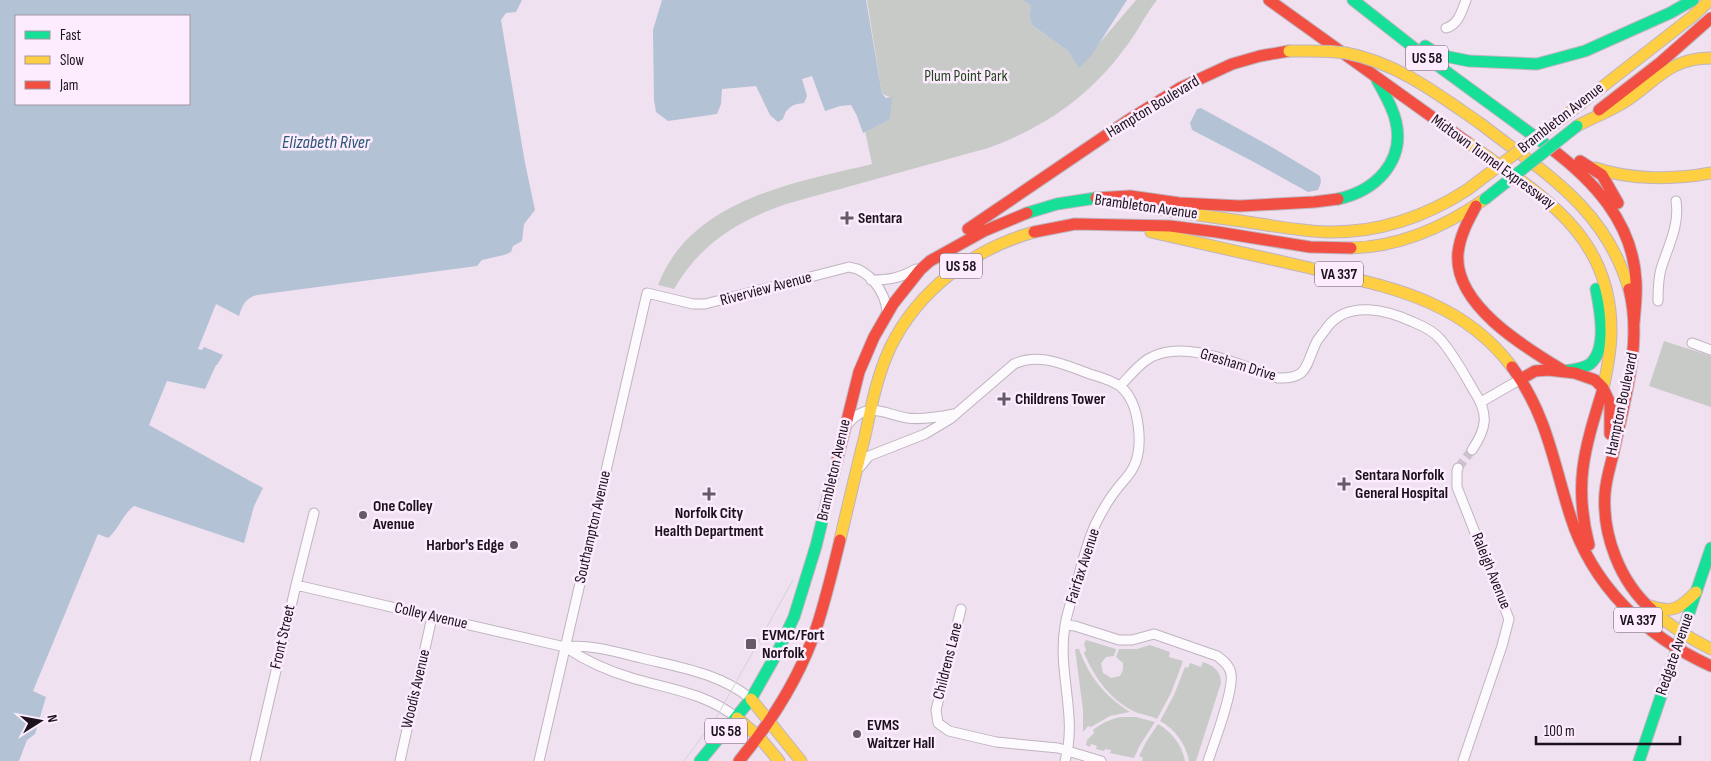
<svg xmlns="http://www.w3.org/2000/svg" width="1711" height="761" font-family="'Sofia Sans Condensed',sans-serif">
<rect width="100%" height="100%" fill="#efe1f0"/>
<!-- green -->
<path fill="#c8cac8" d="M867 0H1023L1031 6 1029 16 1032 25 1068 51 1079 67 1136 0H1157C1145 15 1137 33 1125 48 1090 96 1044 128 988 148L786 204C737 221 700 244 674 289L658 285C691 199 794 183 872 164L865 131 892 98 882 94Z
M1664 341 1711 356V407L1649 386Z
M1086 640 1116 649 1114 656 1106 657 1101 663 1103 673 1111 678 1120 676 1123 670V663L1116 657 1119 649H1137L1150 645 1170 652 1169 657 1183 661 1171 693 1157 719C1151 716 1144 715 1138 713 1112 703 1094 677 1084 653L1086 650 1084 644Z
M1075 649H1079C1089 677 1105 696 1130 712L1110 716 1091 727 1088 726 1083 732V710Z
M1203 662C1214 666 1221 671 1221 683L1196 761H1189C1186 744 1175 729 1160 721L1174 695 1185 667 1188 668 1190 663 1201 667Z
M1121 717H1136L1155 722 1140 745 1134 758 1110 753 1111 750 1105 749 1104 751 1096 749 1097 746 1091 744 1090 747 1086 745 1087 740 1094 733 1093 730C1102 723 1110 719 1121 717Z
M1158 724C1172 732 1182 745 1185 761H1142L1143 758 1139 756 1146 742Z"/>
<!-- water -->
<path fill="#b3c2d4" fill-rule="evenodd" d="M0 0H522L516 12 506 13 501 20 525 163 535 210 524 224 522 241 513 246 511 252 504 255 482 260 477 266 257 295C246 298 242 305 239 316L216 304 198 349 202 350 204 347 223 355 217 365H216L205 389 167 381 149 425 263 488 254 506 244 543 134 506C122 515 119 529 108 538L98 534 33 691 46 697 35 734 27 740 19 761H0ZM16 16H189V104H16Z
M662 0H866L882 94 886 98 892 97 890 119 863 133 857 116 851 105 840 106 825 111 812 76 802 79 807 96 804 103C793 104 786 107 783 119L778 122 770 115 756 86 722 89 721 104 717 114 668 121 656 112 654 100 653 30Z
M1023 0H1127L1091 56 1079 68 1068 51 1032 25 1029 16 1031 6Z
M1201 108 1275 149 1320 176 1321 182 1318 190 1308 192 1252 161 1192 130 1190 123 1197 109Z"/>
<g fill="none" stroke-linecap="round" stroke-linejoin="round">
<!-- street-tunnel -->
<path stroke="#cfc2d0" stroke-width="9" stroke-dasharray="9 4.5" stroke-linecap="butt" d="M1458 468 1472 450"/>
<defs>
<path id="street" d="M1446 28C1458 25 1462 11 1466 0
M871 280C890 280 900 278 916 269
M1658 301C1658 290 1658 280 1661 269 1668 246 1680 225 1676 201
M1692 343 1711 350
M1120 386C1129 377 1137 366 1148 359 1184 337 1241 366 1278 378 1310 379 1305 364 1317 341 1320 336 1325 331 1328 326 1349 300 1387 310 1413 322 1423 326 1434 331 1441 340 1454 355 1464 374 1474 391 1489 414 1487 428 1472 450
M1481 402 1521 379
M848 424C867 400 884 414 907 418 923 420 939 417 954 414
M860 467 869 456 925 434 950 419 1014 364C1039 352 1065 365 1090 374 1100 377 1112 380 1121 387 1140 403 1144 448 1133 468 1129 476 1122 482 1117 489 1108 500 1101 513 1095 525 1087 543 1082 563 1077 582 1073 597 1067 611 1065 626 1057 672 1078 716 1065 761
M1458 468 1457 471V487L1509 619 1502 646 1463 761
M296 585 565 647C586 661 608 671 632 678 669 689 706 693 737 718
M961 609 936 710 938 723 949 731 996 742 1058 748 1101 761
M1065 625 1075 626 1119 640H1132L1154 634 1217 656C1224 661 1230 666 1231 674 1234 691 1214 743 1208 761
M565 647C591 644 616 652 641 658 678 667 720 673 751 699
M255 761 296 585 314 513
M400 761 432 617
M539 761 647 293 693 304H705L849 267C870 270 885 292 887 311"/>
<path id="fast" d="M1353 0 1418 51 1549 147
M1425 46 1439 55 1469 61 1537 64 1585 51 1670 13 1693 0
M1338 199C1375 191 1405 162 1396 122 1393 107 1384 93 1377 80
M1027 213 1057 204 1096 198
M1564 371C1572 370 1583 369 1590 364 1608 349 1600 309 1596 289
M700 761 751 699 777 653 794 617 816 546 828 497
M1639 761 1711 548"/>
<path id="slow" d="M1565 116 1693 16 1710 0
M1481 124C1544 173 1605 207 1629 289
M1577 126C1592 118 1608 112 1623 103 1655 83 1668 58 1711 58
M1467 142C1538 194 1612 232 1611 332 1611 352 1607 370 1603 389
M1595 168C1631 180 1674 180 1711 173
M1113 201C1155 209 1198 215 1241 221 1269 225 1298 231 1327 232 1378 233 1425 217 1467 190
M1151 232C1204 244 1257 256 1310 268 1388 287 1461 299 1512 367
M1351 248C1400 247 1446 226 1485 199
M840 540C848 506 856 471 865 436 871 407 877 376 890 348 918 290 973 249 1034 232
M1650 606C1673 614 1680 608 1696 592
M1652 610C1670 626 1689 638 1711 649
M751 699 801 761
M737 718 759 737 779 761"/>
<path id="jam" d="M1269 0 1467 142
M1599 110 1661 62 1711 18
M1549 147C1593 180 1633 222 1636 281 1637 295 1635 309 1634 323
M1580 161 1602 175 1618 203
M1096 198 1130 196 1179 203 1240 206 1314 202 1338 199
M1476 206C1468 221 1460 235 1458 253 1453 305 1526 348 1564 371
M968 229 1130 119 1180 88 1232 64 1260 56 1289 51
M1034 232 1075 224 1170 226 1217 232 1310 247 1351 248
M1629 289C1643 344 1624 401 1613 455 1610 467 1606 480 1605 493 1602 535 1620 582 1652 610
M1512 367C1547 415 1553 461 1570 515 1592 586 1645 636 1711 666
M1521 379 1535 371 1548 370 1575 373 1595 380 1603 388 1610 403V434
M828 497 859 372 874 337 893 304 920 270 930 261 984 231 1027 213
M1589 545C1573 483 1585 448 1603 389
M739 761C772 721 801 675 817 626 826 598 833 569 840 540"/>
</defs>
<!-- street casing -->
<use href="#street" stroke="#bfb4c0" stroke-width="11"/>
<!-- fast casing -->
<use href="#fast" stroke="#bfb4c0" stroke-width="13"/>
<!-- slow casing -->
<use href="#slow" stroke="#bfb4c0" stroke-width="13"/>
<!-- jam casing -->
<use href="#jam" stroke="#bfb4c0" stroke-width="13"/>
<!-- street -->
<use href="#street" stroke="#fdfafd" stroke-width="9"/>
<!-- fast -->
<use href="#fast" stroke="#16e098" stroke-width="11"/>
<!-- slow -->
<use href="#slow" stroke="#ffcf43" stroke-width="11"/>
<!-- jam -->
<use href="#jam" stroke="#f24e42" stroke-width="11"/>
<!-- tram -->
<path stroke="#d6d2d6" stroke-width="1" d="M684 761 716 718 793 580"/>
<defs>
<path id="fast-bridge" d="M1485 199 1577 126"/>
<path id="slow-bridge" d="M1289 51C1308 51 1327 50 1346 53 1398 63 1439 95 1481 124
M1467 190 1565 116"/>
</defs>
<!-- fast-bridge casing -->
<use href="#fast-bridge" stroke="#bfb4c0" stroke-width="13" stroke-linecap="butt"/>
<!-- slow-bridge casing -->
<use href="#slow-bridge" stroke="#bfb4c0" stroke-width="13" stroke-linecap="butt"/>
<!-- fast-bridge -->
<use href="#fast-bridge" stroke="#16e098" stroke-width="11"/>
<!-- slow-bridge -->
<use href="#slow-bridge" stroke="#ffcf43" stroke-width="11"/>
</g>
<!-- markers -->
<g fill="#655a66" stroke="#fcecfd" stroke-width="2">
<path d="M844.5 210.5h5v5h5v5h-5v5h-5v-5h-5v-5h5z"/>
<path d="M1001.5 391.5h5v5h5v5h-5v5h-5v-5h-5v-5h5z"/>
<path d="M1341.5 476.5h5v5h5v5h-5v5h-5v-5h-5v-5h5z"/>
<path d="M706.5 486.5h5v5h5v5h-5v5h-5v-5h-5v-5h5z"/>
<circle cx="363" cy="515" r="5"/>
<circle cx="514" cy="545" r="5"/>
<rect x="745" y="638" width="12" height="12" rx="2.5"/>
<circle cx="857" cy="734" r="5"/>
</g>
<g text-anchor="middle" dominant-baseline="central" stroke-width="5" stroke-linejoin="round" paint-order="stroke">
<!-- shield labels -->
<g fill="#fcecfd" stroke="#5e535f" stroke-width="1">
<rect x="1406" y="45.5" width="42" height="25" rx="4"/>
<rect x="940" y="253.5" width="42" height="25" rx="4"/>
<rect x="1315" y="261.5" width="48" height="25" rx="4"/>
<rect x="1614" y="607.5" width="48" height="25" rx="4"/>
<rect x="705" y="718.5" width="42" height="25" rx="4"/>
</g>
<g font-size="15" font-weight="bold" fill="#1b121b">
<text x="1427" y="58">US 58</text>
<text x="961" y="266">US 58</text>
<text x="1339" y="274">VA 337</text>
<text x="1638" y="620">VA 337</text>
<text x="726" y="731">US 58</text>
</g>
<!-- park labels -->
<g font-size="16" fill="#254521" stroke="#fcecfd">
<text x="966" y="76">Plum Point Park</text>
</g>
<!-- street labels -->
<g font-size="16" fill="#1b121b" stroke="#fcecfd">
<text transform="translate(1153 107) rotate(-31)">Hampton Boulevard</text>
<text transform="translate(1561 118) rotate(-38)">Brambleton Avenue</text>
<text transform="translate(1493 162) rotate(36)">Midtown Tunnel Expressway</text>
<text transform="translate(1146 207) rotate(8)">Brambleton Avenue</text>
<text transform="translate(766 289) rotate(-15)">Riverview Avenue</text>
<text transform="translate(1238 365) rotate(17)">Gresham Drive</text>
<text transform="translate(1622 404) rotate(-78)">Hampton Boulevard</text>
<text transform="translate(834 470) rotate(-77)">Brambleton Avenue</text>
<text transform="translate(593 527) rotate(-77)">Southampton Avenue</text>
<text transform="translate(1083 566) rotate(-72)">Fairfax Avenue</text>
<text transform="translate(1491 571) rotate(68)">Raleigh Avenue</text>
<text transform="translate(431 616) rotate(13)">Colley Avenue</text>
<text transform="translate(283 637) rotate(-77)">Front Street</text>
<text transform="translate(1675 654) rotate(-71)">Redgate Avenue</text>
<text transform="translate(948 661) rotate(-76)">Childrens Lane</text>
<text transform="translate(416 689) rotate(-77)">Woodis Avenue</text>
</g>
<!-- poi labels -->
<g font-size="16" font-weight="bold" fill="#1b121b" stroke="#fcecfd" text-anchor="start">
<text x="858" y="218">Sentara</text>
<text x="1015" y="399">Childrens Tower</text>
<text x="1355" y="475">Sentara Norfolk<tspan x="1355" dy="18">General Hospital</tspan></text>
<text x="373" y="506">One Colley<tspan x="373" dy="18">Avenue</tspan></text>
<text x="709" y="513" text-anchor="middle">Norfolk City<tspan x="709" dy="18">Health Department</tspan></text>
<text x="504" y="545" text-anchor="end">Harbor's Edge</text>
<text x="762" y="635">EVMC/Fort<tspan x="762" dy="18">Norfolk</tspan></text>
<text x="867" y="725">EVMS<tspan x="867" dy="18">Waitzer Hall</tspan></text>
</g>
<!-- water labels -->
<g font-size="18" font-style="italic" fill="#295775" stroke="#fcecfd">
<text x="326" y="142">Elizabeth River</text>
</g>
</g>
<!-- legend -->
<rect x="15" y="15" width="175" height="90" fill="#fcecfd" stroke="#a295a3"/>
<rect x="25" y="31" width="25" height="8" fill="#16e098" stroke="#a295a3"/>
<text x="60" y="40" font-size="15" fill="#1b121b">Fast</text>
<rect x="25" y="56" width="25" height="8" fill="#ffcf43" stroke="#a295a3"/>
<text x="60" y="65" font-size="15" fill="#1b121b">Slow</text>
<rect x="25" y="81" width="25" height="8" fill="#f24e42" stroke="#a295a3"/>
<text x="60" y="90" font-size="15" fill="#1b121b">Jam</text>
<!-- north arrow -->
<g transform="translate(40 721) rotate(79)" stroke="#fcecfd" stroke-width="4" paint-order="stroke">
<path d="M0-4L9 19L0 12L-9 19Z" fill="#1b121b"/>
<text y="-8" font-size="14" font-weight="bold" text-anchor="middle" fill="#1b121b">N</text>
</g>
<!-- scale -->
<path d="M1536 736v8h144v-8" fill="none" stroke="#1b121b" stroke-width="2.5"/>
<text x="1544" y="736" font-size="15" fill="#1b121b" stroke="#fcecfd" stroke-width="4" paint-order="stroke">100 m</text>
</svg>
